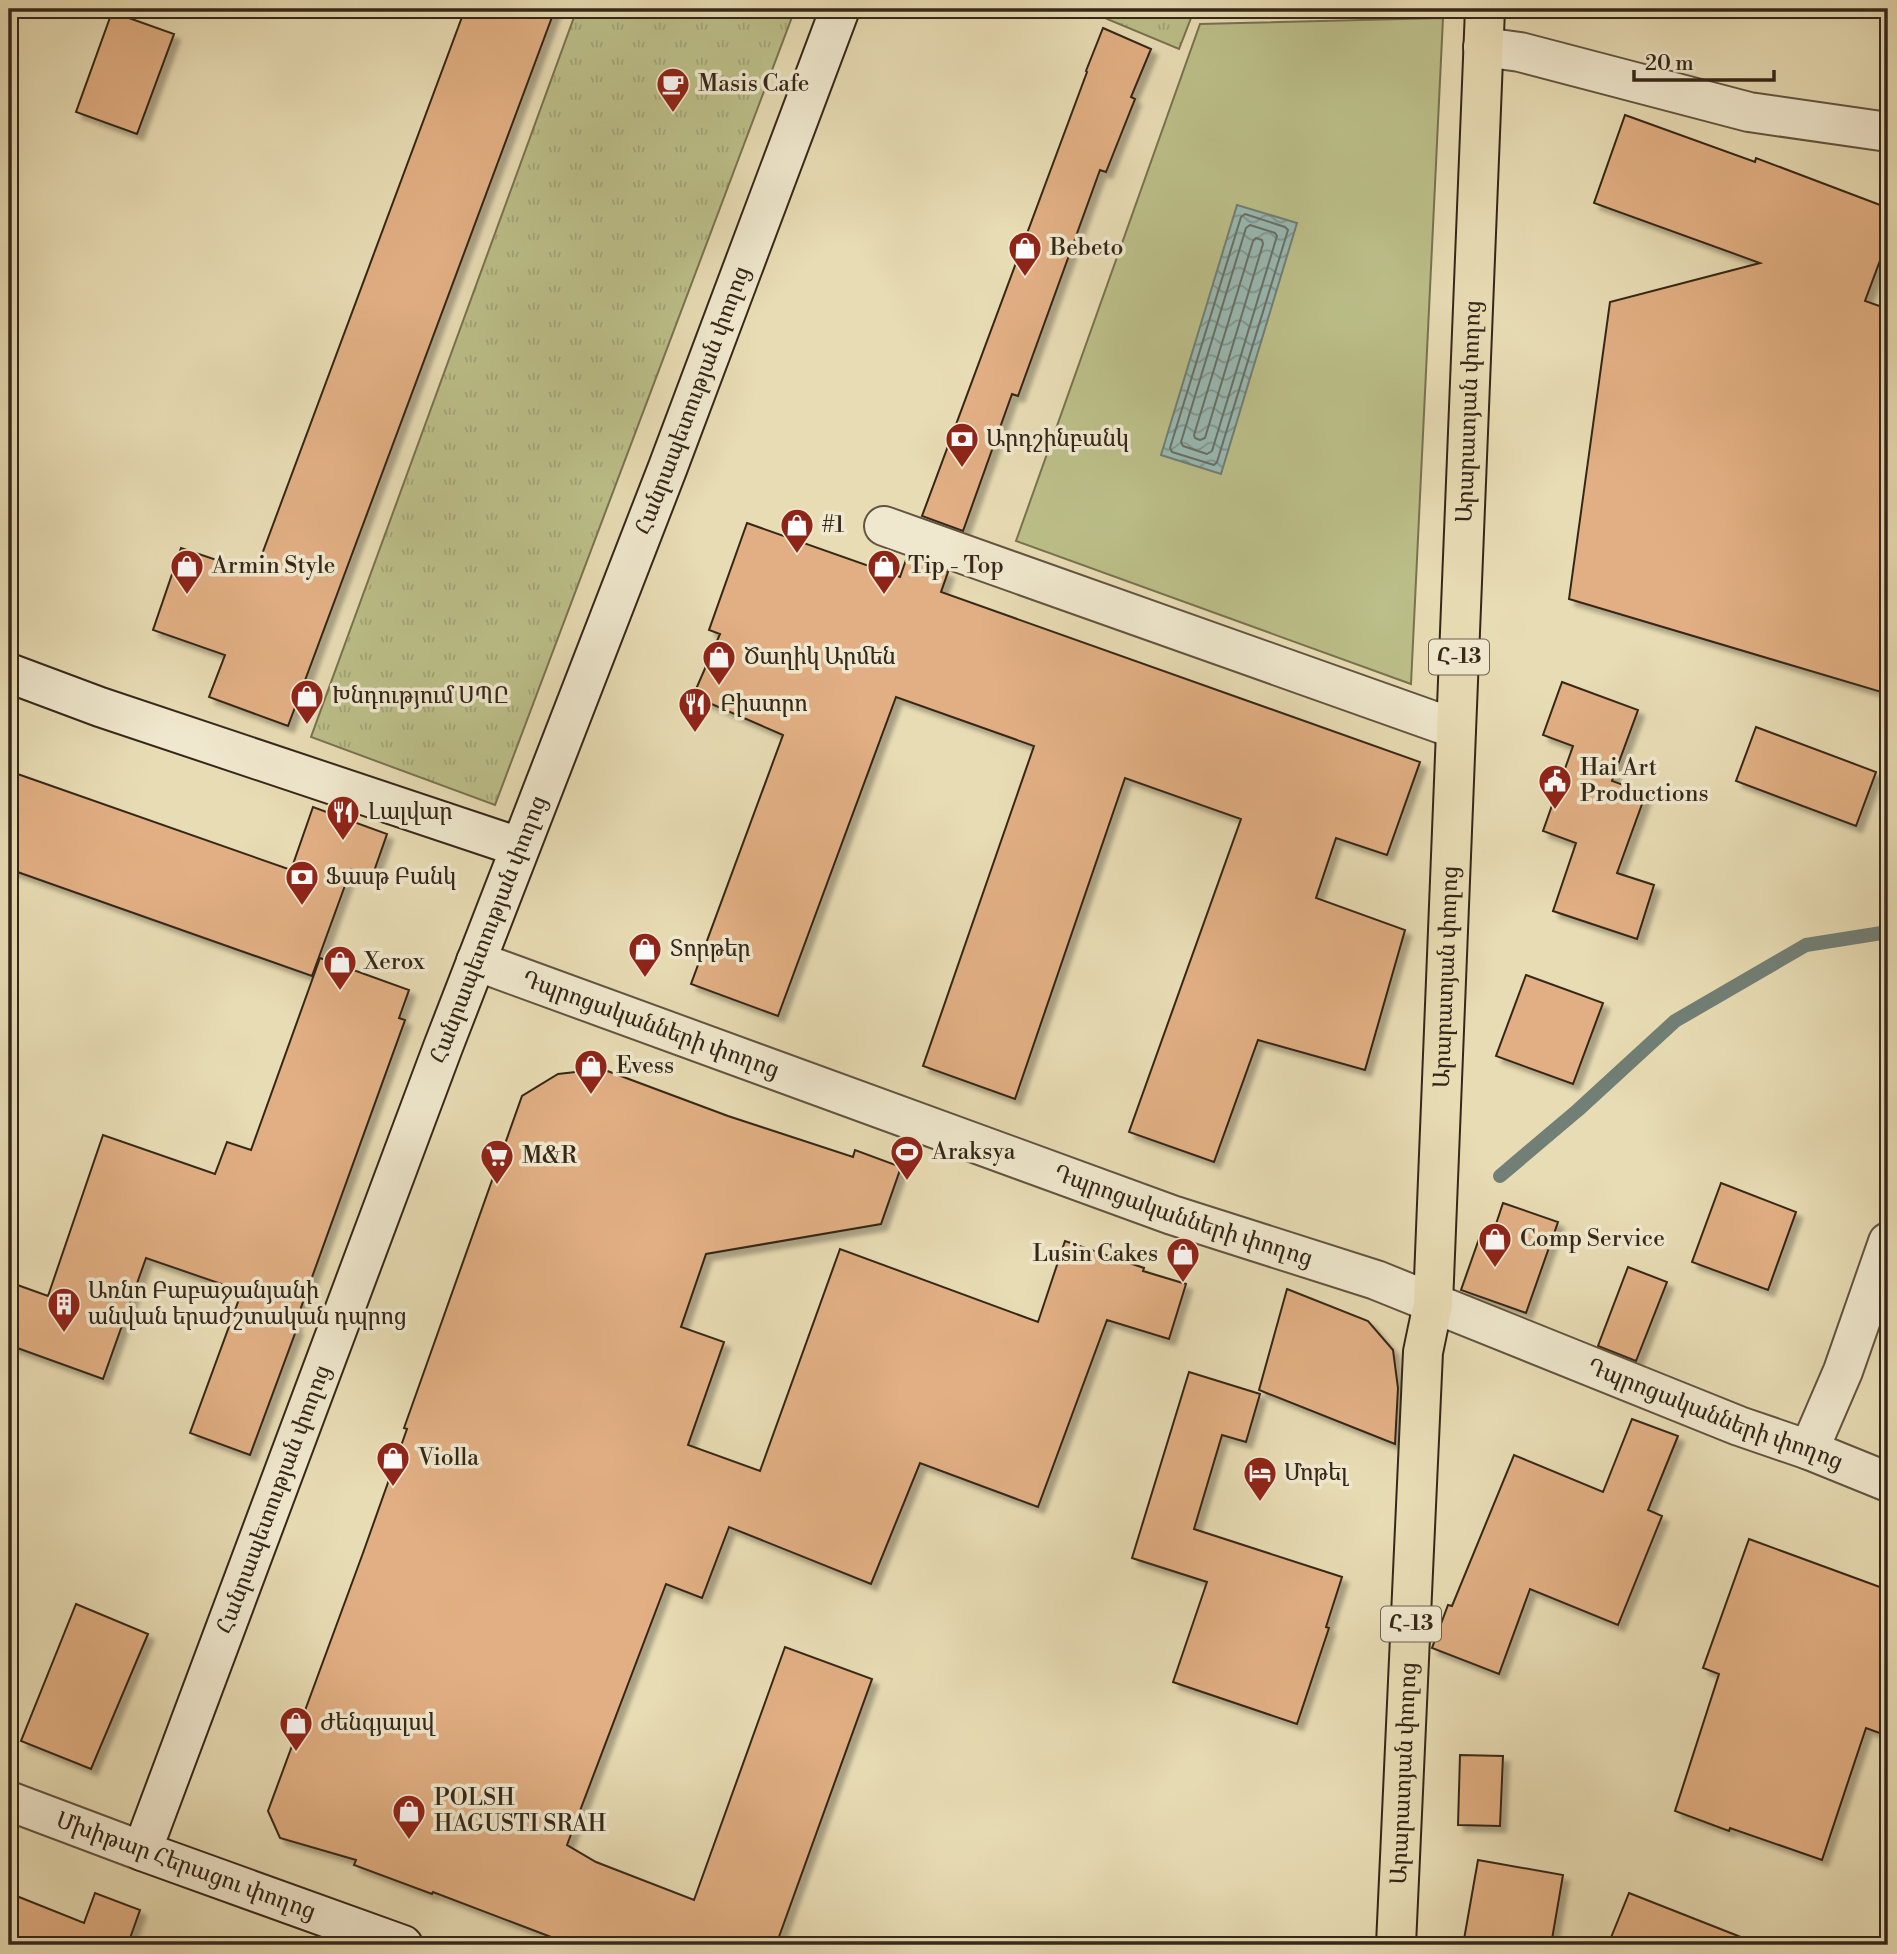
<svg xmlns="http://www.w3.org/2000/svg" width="1897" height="1954" font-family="'Libre Bodoni','Noto Serif Armenian',serif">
<defs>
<pattern id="park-tufts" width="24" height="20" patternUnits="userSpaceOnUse" patternTransform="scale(1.75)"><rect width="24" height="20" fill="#bcbf89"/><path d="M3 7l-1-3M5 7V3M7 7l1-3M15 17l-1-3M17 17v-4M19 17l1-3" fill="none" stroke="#a2a476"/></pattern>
<pattern id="water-waves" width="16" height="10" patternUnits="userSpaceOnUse" patternTransform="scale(1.75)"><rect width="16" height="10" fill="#99bab4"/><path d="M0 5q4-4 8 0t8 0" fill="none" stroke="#7e9792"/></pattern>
<filter id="shadow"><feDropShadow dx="6" dy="6" stdDeviation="2" flood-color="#0004"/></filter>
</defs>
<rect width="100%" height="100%" fill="#e8dcb4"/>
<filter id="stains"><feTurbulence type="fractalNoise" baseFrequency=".00286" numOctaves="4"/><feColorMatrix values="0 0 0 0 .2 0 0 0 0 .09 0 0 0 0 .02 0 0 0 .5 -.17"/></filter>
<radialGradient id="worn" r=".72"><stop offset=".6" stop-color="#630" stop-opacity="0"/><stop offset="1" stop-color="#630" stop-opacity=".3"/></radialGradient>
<!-- park -->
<path fill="url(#park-tufts)" stroke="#787351" stroke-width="2" d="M577 9H795L495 805 311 737Z
M1110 9H1391L1193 13 1179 49 1107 19Z"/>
<!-- garden -->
<path fill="#bcbf89" stroke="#787351" stroke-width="2" d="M1443 18 1411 684 1016 541 1200 24Z"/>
<!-- water -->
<path fill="url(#water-waves)" stroke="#717f76" stroke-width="2" d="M1237 205 1297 223 1221 474 1161 455Z"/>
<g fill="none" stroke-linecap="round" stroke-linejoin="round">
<!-- shore -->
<path stroke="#677066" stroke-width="2" d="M1245 214 1285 227 1288 230 1217 462 1214 465 1172 452 1170 448 1241 217Z
M1250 225 1275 233 1277 236 1212 451 1207 454 1183 446 1181 442 1246 228Z
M1256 238 1262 240 1263 244 1205 438 1200 440 1195 438 1194 435 1253 241Z"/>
<!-- stream -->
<path stroke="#717f76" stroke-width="14" d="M1500 1176 1578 1110 1675 1021 1806 945 1888 932"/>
</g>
<!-- building -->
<path fill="#e1af83" stroke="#352719" stroke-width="2" filter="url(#shadow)" d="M465 9H555L288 726 209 697 225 655 153 630 181 548 255 573Z
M112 12 174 34 137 134 76 112Z
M1103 28 1151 49 1131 97 1135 99 1106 172 1100 170 1018 396 1012 394 963 531 922 516 1087 72 1086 71Z
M1625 115 1755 162 1756 158 1888 208V239L1865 301 1888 309V694L1569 599 1610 302 1760 263 1594 203Z
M747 523 900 577 907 557 948 572 941 592 1420 762 1387 855 1336 838 1316 898 1405 930 1365 1070 1258 1040 1214 1162 1129 1132 1241 819 1125 778 1015 1099 923 1066 1034 746 896 697 778 1016 691 984 783 735 693 696 720 634 709 630Z
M1562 682 1638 710 1612 781 1646 793 1617 873 1654 885 1637 939 1553 911 1576 843 1543 831 1573 746 1543 735Z
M1756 727 1876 772 1856 826 1736 781Z
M9 771 291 870 313 807 387 834 372 877 351 869 312 976 9 869Z
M320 958 409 990 399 1018 405 1020 294 1327 297 1328 250 1455 190 1433 242 1291 146 1258 103 1379 9 1345V1282L48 1296 103 1135 215 1174 227 1142 251 1150Z
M1526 975 1603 1003 1573 1084 1496 1056Z
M602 1069 728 1116 853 1157 855 1150 901 1167 881 1224 706 1254 681 1327 724 1342 688 1445 760 1471 840 1249 1038 1322 1065 1241 1144 1268 1143 1271 1186 1284 1169 1339 1107 1320 1038 1507 920 1463 871 1584 729 1527 702 1598 666 1584 567 1845 596 1862 694 1900 785 1647 872 1679 776 1945H572L433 1892 432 1894 354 1865 356 1860 280 1838 268 1811 363 1553 407 1429 404 1428 522 1096 558 1074Z
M1721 1183 1796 1212 1768 1290 1692 1262Z
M1503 1203 1558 1222 1526 1313 1461 1290 1480 1236 1491 1239Z
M1628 1267 1667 1282 1636 1361 1598 1346Z
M1287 1289 1368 1321 1393 1350 1398 1388 1395 1444 1259 1390Z
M1189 1372 1260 1394 1246 1442 1222 1435 1194 1529 1342 1577 1326 1627 1329 1628 1297 1724 1173 1682 1207 1582 1132 1558Z
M1632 1419 1678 1436 1648 1510 1662 1516 1618 1625 1530 1589 1499 1674 1432 1648 1448 1605 1452 1606 1514 1455 1603 1492Z
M1749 1539 1888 1590V1736L1866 1728 1822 1860 1730 1828 1729 1831 1675 1811 1719 1674 1703 1668Z
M76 1604 148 1634 91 1769 21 1741Z
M1460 1755 1503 1756 1500 1826 1458 1825Z
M1478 1860 1563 1875 1551 1945H1463Z
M9 1893 84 1923 95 1893 140 1910 129 1941 136 1943V1945H9Z
M1629 1893 1756 1943V1945H1608Z"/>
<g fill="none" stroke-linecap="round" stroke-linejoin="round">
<defs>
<g id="street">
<path d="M1483 47 1520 52 1749 112 1888 132"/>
<path d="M884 526 1456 729"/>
<path id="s1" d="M476 961 1172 1215 1376 1280 1739 1426 1809 1450 1888 1482"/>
<path d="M1809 1450 1843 1371 1888 1242"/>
<path d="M9 1801 142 1851"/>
</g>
<g id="secondary">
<path d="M9 673 100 707 519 847"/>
<path id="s2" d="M403 1945 142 1851 443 1047 668 467 840 9"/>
</g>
<g id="primary">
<path id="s3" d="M1396 1945 1423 1352 1433 1304 1485 9"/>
</g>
</defs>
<!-- street casing -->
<use href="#street" stroke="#625440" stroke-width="42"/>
<!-- secondary casing -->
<use href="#secondary" stroke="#352719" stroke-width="42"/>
<!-- primary casing -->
<use href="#primary" stroke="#352719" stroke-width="42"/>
<!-- street -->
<use href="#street" stroke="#f0e8ce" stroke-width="38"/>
<!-- secondary -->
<use href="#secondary" stroke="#f0e8ce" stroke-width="38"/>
<!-- primary -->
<use href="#primary" stroke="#e8dcb4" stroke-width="38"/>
</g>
<!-- icons -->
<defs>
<symbol id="cafe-pin" viewBox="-11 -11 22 30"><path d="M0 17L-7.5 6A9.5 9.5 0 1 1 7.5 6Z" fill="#8f2418" stroke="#f0e8ce"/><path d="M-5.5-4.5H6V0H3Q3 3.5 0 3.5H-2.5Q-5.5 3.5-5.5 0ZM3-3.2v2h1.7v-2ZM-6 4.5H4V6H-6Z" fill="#fff"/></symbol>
<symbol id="shop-pin" viewBox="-11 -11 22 30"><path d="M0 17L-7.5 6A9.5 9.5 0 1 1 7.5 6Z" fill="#8f2418" stroke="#f0e8ce"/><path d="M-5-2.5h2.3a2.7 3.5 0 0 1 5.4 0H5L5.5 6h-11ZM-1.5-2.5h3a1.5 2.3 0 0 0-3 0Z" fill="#fff"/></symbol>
<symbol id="bank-pin" viewBox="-11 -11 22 30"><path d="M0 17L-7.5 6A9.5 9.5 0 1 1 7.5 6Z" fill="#8f2418" stroke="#f0e8ce"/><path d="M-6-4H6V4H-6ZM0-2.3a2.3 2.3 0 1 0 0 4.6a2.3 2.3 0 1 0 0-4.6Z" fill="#fff"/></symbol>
<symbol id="restaurant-pin" viewBox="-11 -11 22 30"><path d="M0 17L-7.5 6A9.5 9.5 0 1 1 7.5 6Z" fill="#8f2418" stroke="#f0e8ce"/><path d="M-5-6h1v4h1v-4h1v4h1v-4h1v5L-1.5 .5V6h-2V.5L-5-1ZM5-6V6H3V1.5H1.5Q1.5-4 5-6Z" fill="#fff"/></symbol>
<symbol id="civic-pin" viewBox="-11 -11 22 30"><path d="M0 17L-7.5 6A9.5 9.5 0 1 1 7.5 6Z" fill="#8f2418" stroke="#f0e8ce"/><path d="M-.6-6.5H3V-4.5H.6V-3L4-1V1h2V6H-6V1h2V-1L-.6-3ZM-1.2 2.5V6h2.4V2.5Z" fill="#fff"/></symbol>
<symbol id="stadium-pin" viewBox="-11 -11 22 30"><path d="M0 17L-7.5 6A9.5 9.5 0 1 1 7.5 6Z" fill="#8f2418" stroke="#f0e8ce"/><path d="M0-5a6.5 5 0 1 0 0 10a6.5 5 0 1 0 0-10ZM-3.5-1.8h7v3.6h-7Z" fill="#fff"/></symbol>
<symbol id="supermarket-pin" viewBox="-11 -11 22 30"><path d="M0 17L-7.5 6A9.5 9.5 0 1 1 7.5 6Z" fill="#8f2418" stroke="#f0e8ce"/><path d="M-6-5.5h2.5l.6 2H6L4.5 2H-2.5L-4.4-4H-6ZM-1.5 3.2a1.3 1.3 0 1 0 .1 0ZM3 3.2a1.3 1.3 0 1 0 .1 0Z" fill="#fff"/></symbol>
<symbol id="building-pin" viewBox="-11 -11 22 30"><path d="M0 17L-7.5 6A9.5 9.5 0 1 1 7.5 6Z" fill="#8f2418" stroke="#f0e8ce"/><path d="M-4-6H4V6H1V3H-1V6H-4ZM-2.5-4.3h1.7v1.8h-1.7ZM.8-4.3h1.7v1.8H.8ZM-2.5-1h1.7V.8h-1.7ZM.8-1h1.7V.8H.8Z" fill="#fff"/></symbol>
<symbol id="hotel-pin" viewBox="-11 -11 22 30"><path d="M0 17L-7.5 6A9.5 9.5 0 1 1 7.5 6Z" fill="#8f2418" stroke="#f0e8ce"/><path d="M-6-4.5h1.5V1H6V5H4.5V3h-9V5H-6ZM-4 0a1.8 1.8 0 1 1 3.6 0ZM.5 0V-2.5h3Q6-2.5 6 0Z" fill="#fff"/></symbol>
</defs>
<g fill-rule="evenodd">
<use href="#cafe-pin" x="654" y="65" width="38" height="52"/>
<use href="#shop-pin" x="1006" y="229" width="38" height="52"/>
<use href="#bank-pin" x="943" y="420" width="38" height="52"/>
<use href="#shop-pin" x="778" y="506" width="38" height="52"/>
<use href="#shop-pin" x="168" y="547" width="38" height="52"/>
<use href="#shop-pin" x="865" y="547" width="38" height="52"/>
<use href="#shop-pin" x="700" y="638" width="38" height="52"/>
<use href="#shop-pin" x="288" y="677" width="38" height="52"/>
<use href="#restaurant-pin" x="676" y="685" width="38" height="52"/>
<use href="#civic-pin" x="1536" y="762" width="38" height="52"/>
<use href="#restaurant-pin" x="324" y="793" width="38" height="52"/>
<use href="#bank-pin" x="283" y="858" width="38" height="52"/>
<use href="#shop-pin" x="626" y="930" width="38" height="52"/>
<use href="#shop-pin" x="321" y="943" width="38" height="52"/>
<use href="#shop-pin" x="572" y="1047" width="38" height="52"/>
<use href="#stadium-pin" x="888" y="1133" width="38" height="52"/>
<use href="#supermarket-pin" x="478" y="1137" width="38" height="52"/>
<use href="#shop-pin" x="1476" y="1220" width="38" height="52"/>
<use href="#shop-pin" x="1164" y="1235" width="38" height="52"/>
<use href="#building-pin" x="45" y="1285" width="38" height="52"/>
<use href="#shop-pin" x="374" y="1439" width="38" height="52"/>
<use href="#hotel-pin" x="1241" y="1454" width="38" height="52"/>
<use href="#shop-pin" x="277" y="1704" width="38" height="52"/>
<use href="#shop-pin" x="390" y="1792" width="38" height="52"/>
</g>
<g text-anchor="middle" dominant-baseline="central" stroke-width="7" stroke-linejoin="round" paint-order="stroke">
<!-- shield labels -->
<g fill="#f0e8ce" stroke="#6d614f" stroke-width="2">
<rect x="1429" y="639.5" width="60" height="35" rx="5"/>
<rect x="1381" y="1606.5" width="60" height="35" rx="5"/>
</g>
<g font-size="21" font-weight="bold" fill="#352719">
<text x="1459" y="657">Հ-13</text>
<text x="1411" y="1624">Հ-13</text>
</g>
<!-- poi labels -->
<g font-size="23" fill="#352719" stroke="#f0e8ce" text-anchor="start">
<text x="698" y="84">Masis Cafe</text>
<text x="1050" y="248">Bebeto</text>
<text x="986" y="439">Արդշինբանկ</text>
<text x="822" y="525">#1</text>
<text x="212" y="566">Armin Style</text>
<text x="908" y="566">Tip - Top</text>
<text x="744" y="657">Ծաղիկ Արմեն</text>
<text x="332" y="696">Խնդությում ՍՊԸ</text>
<text x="720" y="704">Բիստրո</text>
<text x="1580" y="768">Hai Art<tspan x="1580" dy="26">Productions</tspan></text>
<text x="368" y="812">Լալվար</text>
<text x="326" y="877">Ֆասթ Բանկ</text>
<text x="670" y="949">Տորթեր</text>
<text x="364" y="962">Xerox</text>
<text x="616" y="1066">Evess</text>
<text x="932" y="1152">Araksya</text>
<text x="522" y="1156">M&amp;R</text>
<text x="1520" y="1239">Comp Service</text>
<text x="1158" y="1254" text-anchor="end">Lusin Cakes</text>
<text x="88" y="1291">Առնո Բաբաջանյանի<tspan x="88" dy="26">անվան երաժշտական դպրոց</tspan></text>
<text x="418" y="1458">Violla</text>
<text x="1284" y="1473">Մոթել</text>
<text x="320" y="1723">Ժենգյալսվ</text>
<text x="434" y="1798">POLSH<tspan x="434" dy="26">HAGUSTI SRAH</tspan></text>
</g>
<!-- street labels -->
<g font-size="23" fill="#352719" stroke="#f0e8ce">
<text stroke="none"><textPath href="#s2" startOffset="1829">Հանրապետության փողոց</textPath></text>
<text stroke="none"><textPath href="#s3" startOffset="1536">Արարատյան փողոց</textPath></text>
<text stroke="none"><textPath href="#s2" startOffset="1262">Հանրապետության փողոց</textPath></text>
<text stroke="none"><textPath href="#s3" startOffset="970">Արարատյան փողոց</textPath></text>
<text stroke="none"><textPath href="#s1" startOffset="186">Դպրոցականների փողոց</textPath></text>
<text stroke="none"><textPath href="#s1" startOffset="752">Դպրոցականների փողոց</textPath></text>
<text stroke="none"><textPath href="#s1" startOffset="1320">Դպրոցականների փողոց</textPath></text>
<text stroke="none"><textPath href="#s2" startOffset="653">Հանրապետության փողոց</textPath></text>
<text stroke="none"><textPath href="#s3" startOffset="172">Արարատյան փողոց</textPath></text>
<text transform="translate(186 1866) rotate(20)">Մխիթար Հերացու փողոց</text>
</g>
</g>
<!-- margin -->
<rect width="1897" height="1954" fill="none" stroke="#e8dcb4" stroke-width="35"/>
<rect x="10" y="10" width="1876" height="1933" fill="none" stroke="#352719" stroke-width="3.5"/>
<rect x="18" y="18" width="1862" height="1919" fill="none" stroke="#352719" stroke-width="2"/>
<!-- scale -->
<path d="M1634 70v10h140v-10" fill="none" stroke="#352719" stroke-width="3.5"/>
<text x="1645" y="70" font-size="21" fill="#352719" stroke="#f0e8ce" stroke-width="5" paint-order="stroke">20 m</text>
<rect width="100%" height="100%" filter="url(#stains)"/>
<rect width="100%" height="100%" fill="url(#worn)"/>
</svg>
